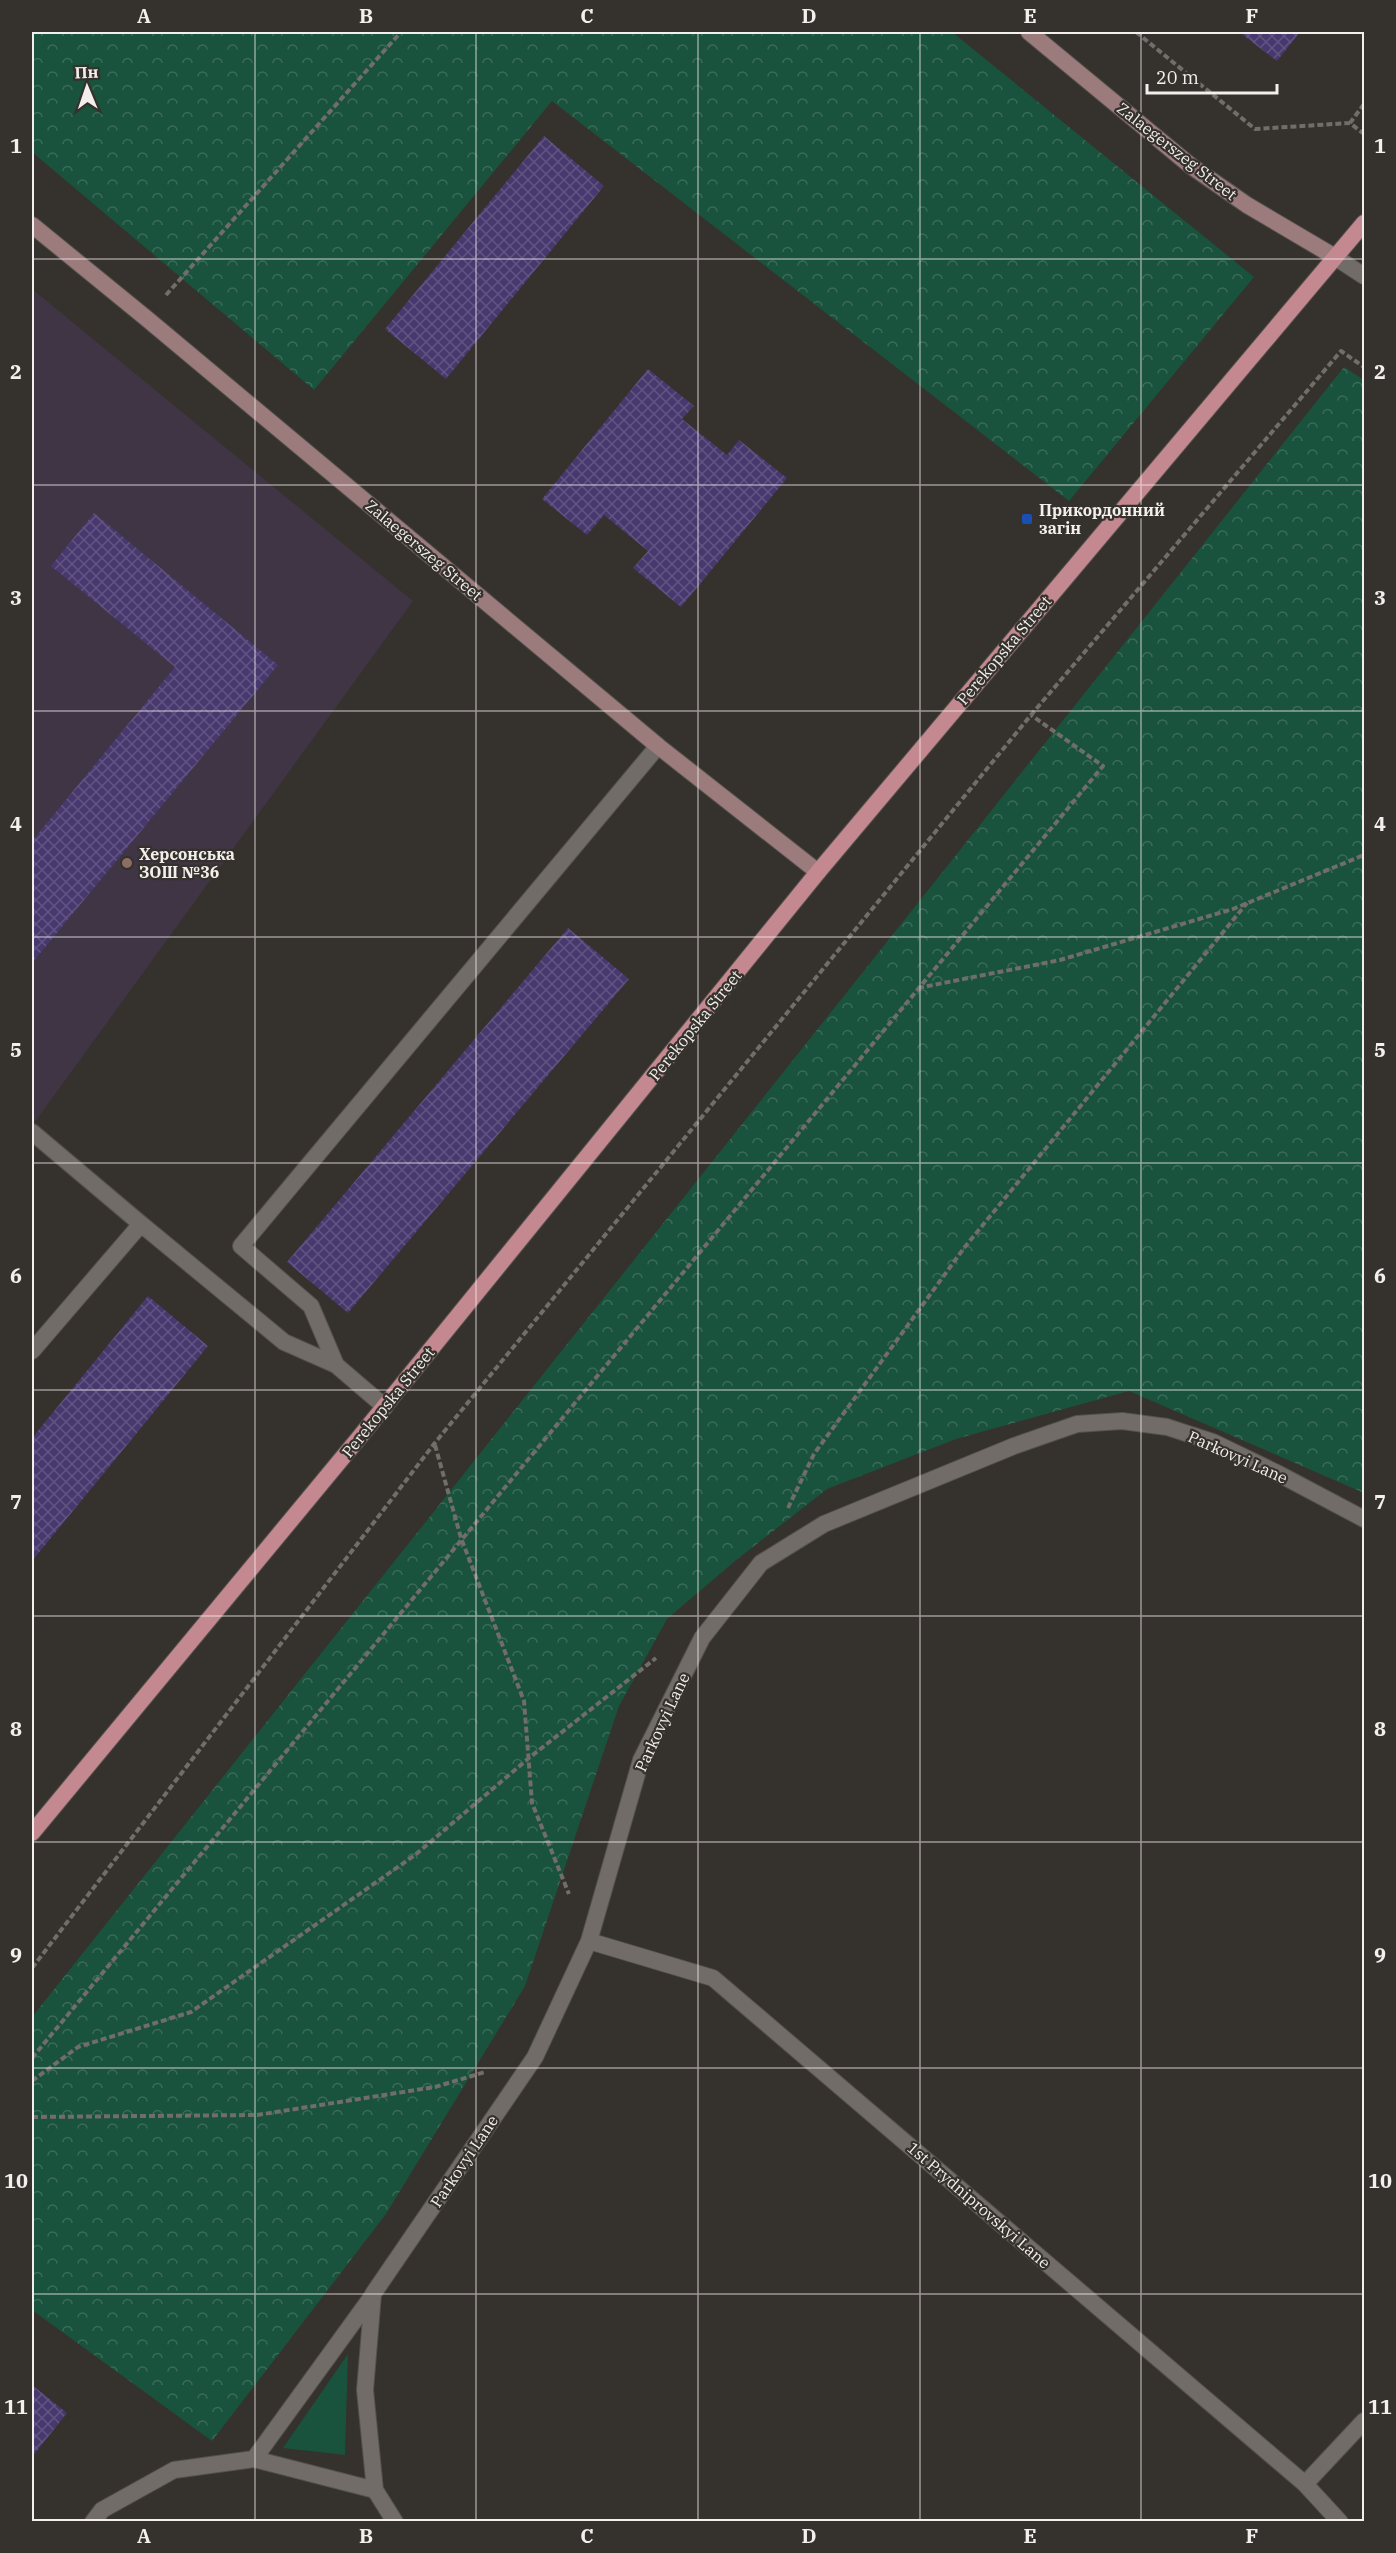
<svg xmlns="http://www.w3.org/2000/svg" width="1396" height="2553" font-family="'IBM Plex Serif',serif">
<defs>
<pattern id="forest-crowns" width="20" height="18" patternUnits="userSpaceOnUse" patternTransform="scale(1.5)"><rect width="20" height="18" fill="#19523d"/><path d="M2 6a3 3 0 1 1 6 0M12 15a3 3 0 1 1 6 0" fill="none" stroke="#3b6b59"/></pattern>
<pattern id="building-cross-hatch" width="8" height="8" patternUnits="userSpaceOnUse" patternTransform="scale(1.5)"><rect width="8" height="8" fill="#47386e"/><path d="M0 0l8 8M0 8l8-8" fill="none" stroke="#625583"/></pattern>
</defs>
<rect width="100%" height="100%" fill="#35312c"/>
<!-- education -->
<path fill="#3f3544" d="M32 289 413 601 32 1126Z"/>
<!-- green -->
<path fill="#19523d" d="M348 2354 345 2455 283 2448Z"/>
<!-- forest -->
<path fill="url(#forest-crowns)" d="M32 32H952L1254 277 1069 501 552 101 314 390 32 152Z
M1344 367 1364 380V1493L1129 1391 956 1439 827 1489 735 1561 667 1619 619 1706 525 1986 386 2214 212 2441 32 2310V2017Z"/>
<!-- building -->
<path fill="url(#building-cross-hatch)" d="M1239 32H1300L1277 61Z
M544 136 604 186 446 379 385 329Z
M648 369 694 406 682 419 727 455 739 440 787 478 681 607 633 568 648 551 604 515 587 535 542 499Z
M94 513 278 665 32 963V841L175 667 51 566Z
M568 928 629 979 348 1313 287 1262Z
M148 1296 208 1346 32 1561V1438Z
M32 2385 67 2413 32 2457Z"/>
<g fill="none" stroke-linecap="round" stroke-linejoin="round">
<defs>
<path id="service" d="M32 1132 141 1224
M32 1351 141 1224 284 1342 336 1365
M385 1407 336 1365 311 1306 241 1246 658 746"/>
<path id="minor" d="M1335 257 1364 276
M589 1941 713 1978 1305 2484 1340 2522
M254 2459 373 2295
M1305 2484 1364 2421
M93 2522 102 2510 174 2470 254 2459 375 2490
M395 2522 375 2490 365 2390 373 2294 535 2057 589 1941 641 1760 702 1638 761 1563 824 1524 1014 1446 1077 1424 1122 1421 1167 1427 1213 1442 1279 1474 1364 1519"/>
<path id="secondary" d="M1029 32 1191 166 1247 205 1335 257
M32 225 146 318 658 746 818 872"/>
<path id="primary" d="M32 1833 358 1439 818 872 1364 223"/>
</defs>
<!-- service casing -->
<use href="#service" stroke="#54514c" stroke-width="18"/>
<!-- minor casing -->
<use href="#minor" stroke="#54514c" stroke-width="18"/>
<!-- secondary casing -->
<use href="#secondary" stroke="#54514c" stroke-width="18"/>
<!-- primary casing -->
<use href="#primary" stroke="#54514c" stroke-width="18"/>
<!-- path -->
<path stroke="#716d69" stroke-width="4" stroke-dasharray="6 3" stroke-linecap="butt" d="M1136 32 1255 129 1350 123
M1364 104 1350 123 1364 134
M166 295 401 32
M918 988 1060 960 1233 909 1364 855
M435 1445 461 1538 524 1701 532 1803 569 1894
M788 1508 814 1454 964 1248 1247 903
M32 1968 434 1444 1031 715 1341 351 1364 367
M32 2058 1103 766 1031 715
M32 2081 78 2047 191 2012 415 1855 529 1758 656 1658
M32 2117 257 2115 435 2087 485 2072"/>
<!-- service -->
<use href="#service" stroke="#716c67" stroke-width="16"/>
<!-- minor -->
<use href="#minor" stroke="#716c67" stroke-width="16"/>
<!-- secondary -->
<use href="#secondary" stroke="#9b7b7b" stroke-width="16"/>
<!-- primary -->
<use href="#primary" stroke="#c48990" stroke-width="16"/>
</g>
<!-- grid -->
<path fill="none" stroke="#f2efec" stroke-width="1.5" stroke-opacity="0.55" d="M255 32V2522M476 32V2522M698 32V2522M920 32V2522M1141 32V2522M32 259H1364M32 485H1364M32 711H1364M32 937H1364M32 1163H1364M32 1390H1364M32 1616H1364M32 1842H1364M32 2068H1364M32 2294H1364"/>
<!-- markers -->
<rect fill="#1a4fb4" stroke="#35312c" stroke-width="2" x="1021" y="513" width="12" height="12" rx="3"/>
<circle fill="#8d6e63" stroke="#35312c" stroke-width="2" cx="127" cy="863" r="6"/>
<g text-anchor="middle" dominant-baseline="central" stroke-width="4.5" stroke-linejoin="round" paint-order="stroke">
<!-- street labels -->
<g font-size="16" fill="#f2efec" stroke="#35312c">
<text transform="translate(1177 151) rotate(38)">Zalaegerszeg Street</text>
<text transform="translate(424 550) rotate(40)">Zalaegerszeg Street</text>
<text transform="translate(1004 650) rotate(-50)">Perekopska Street</text>
<text transform="translate(695 1025) rotate(-51)">Perekopska Street</text>
<text transform="translate(388 1402) rotate(-51)">Perekopska Street</text>
<text transform="translate(1238 1457) rotate(24)">Parkovyi Lane</text>
<text transform="translate(662 1722) rotate(-65)">Parkovyi Lane</text>
<text transform="translate(464 2161) rotate(-56)">Parkovyi Lane</text>
<text transform="translate(979 2205) rotate(41)">1st Prydniprovskyi Lane</text>
</g>
<!-- poi labels -->
<g font-size="16" font-weight="bold" fill="#f2efec" stroke="#35312c" text-anchor="start">
<text x="1039" y="510">Прикордонний<tspan x="1039" dy="18">загін</tspan></text>
<text x="139" y="854">Херсонська<tspan x="139" dy="18">ЗОШ №36</tspan></text>
</g>
</g>
<!-- border -->
<rect width="1396" height="2553" fill="none" stroke="#35312c" stroke-width="66"/>
<!-- north arrow -->
<g transform="translate(87 87) rotate(358)" stroke="#35312c" stroke-width="4.5" paint-order="stroke">
<path d="M0-4.5L10 22L0 15L-10 22Z" fill="#f2efec"/>
<text y="-9" font-size="16" font-weight="bold" text-anchor="middle" fill="#f2efec">Пн</text>
</g>
<!-- scale -->
<path d="M1147 84v9h130v-9" fill="none" stroke="#f2efec" stroke-width="3"/>
<text x="1156" y="84" font-size="18" fill="#f2efec" stroke="#35312c" stroke-width="4.5" paint-order="stroke">20 m</text>
<rect x="33" y="33" width="1330" height="2487" fill="none" stroke="#f2efec" stroke-width="2"/>
<g font-size="20" text-anchor="middle" font-weight="bold" fill="#f2efec">
<text x="144" y="23">A</text>
<text x="366" y="23">B</text>
<text x="587" y="23">C</text>
<text x="809" y="23">D</text>
<text x="1030" y="23">E</text>
<text x="1252" y="23">F</text>
<text x="16" y="153">1</text>
<text x="1380" y="153">1</text>
<text x="16" y="379">2</text>
<text x="1380" y="379">2</text>
<text x="16" y="605">3</text>
<text x="1380" y="605">3</text>
<text x="16" y="831">4</text>
<text x="1380" y="831">4</text>
<text x="16" y="1057">5</text>
<text x="1380" y="1057">5</text>
<text x="16" y="1283">6</text>
<text x="1380" y="1283">6</text>
<text x="16" y="1509">7</text>
<text x="1380" y="1509">7</text>
<text x="16" y="1736">8</text>
<text x="1380" y="1736">8</text>
<text x="16" y="1962">9</text>
<text x="1380" y="1962">9</text>
<text x="16" y="2188">10</text>
<text x="1380" y="2188">10</text>
<text x="16" y="2414">11</text>
<text x="1380" y="2414">11</text>
<text x="144" y="2543">A</text>
<text x="366" y="2543">B</text>
<text x="587" y="2543">C</text>
<text x="809" y="2543">D</text>
<text x="1030" y="2543">E</text>
<text x="1252" y="2543">F</text>
</g>
</svg>
